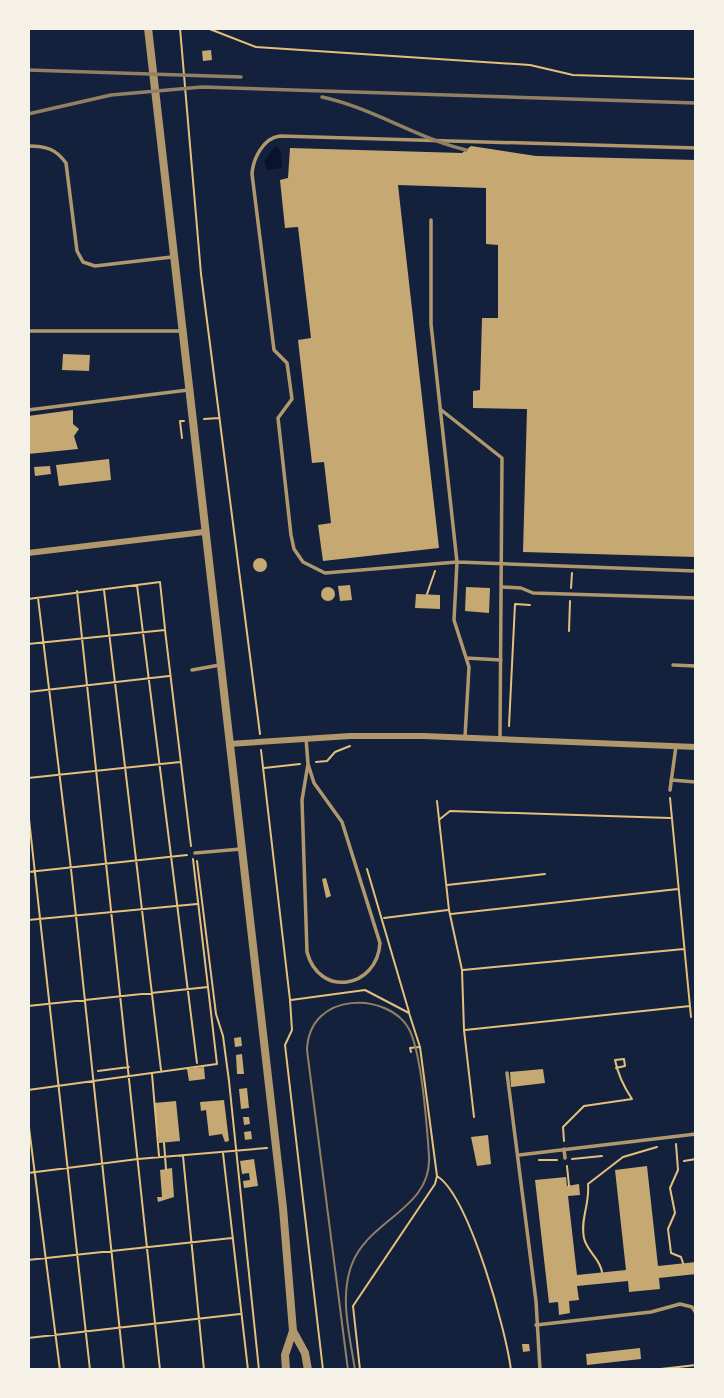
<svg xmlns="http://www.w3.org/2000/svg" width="724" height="1398" font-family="'Playfair Display',serif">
<rect width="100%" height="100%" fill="#14213d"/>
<!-- water -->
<path fill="#0b132b" d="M275 146 281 151 282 168 267 170 264 162Z"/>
<!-- building -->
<path fill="#c6a872" d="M211 50 212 60 203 61 202 51Z
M471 146 536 156 696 160V557L523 552 527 409 473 408V391L480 390 482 318H498V245L486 244V188L398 185 439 548 323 561 318 525 331 523 324 462 312 463 298 340 311 338 298 227 285 228 280 180 288 178 290 148 462 153Z
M63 354 90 355 89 371 62 370Z
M73 410V424L79 429 74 436 78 449 28 454V416Z
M109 459 111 480 59 486 56 465Z
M50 466 51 474 35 476 34 467Z
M253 565a7 7 0 1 1 14 0a7 7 0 1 1-14 0Z
M350 585 352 600 340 601 338 586Z
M321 594a7 7 0 1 1 14 0a7 7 0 1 1-14 0Z
M466 587 490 588 489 613 465 611Z
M416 594 440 595V609L415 608Z
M326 878 331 896 326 898 322 879Z
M241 1037 242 1046 235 1047 234 1038Z
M242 1054 244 1074H237L236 1055Z
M204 1067 205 1079 189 1081 187 1069Z
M543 1069 545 1083 511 1087 510 1072Z
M247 1088 249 1108 241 1109 239 1089Z
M224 1100 229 1141 225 1142 222 1134 209 1136 206 1110 201 1111 200 1102Z
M176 1101 180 1141 159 1143 154 1103Z
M243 1117H249L250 1124 244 1125Z
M251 1131 252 1139 245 1140 244 1132Z
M488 1135 491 1164 477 1166 471 1137Z
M254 1159 258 1186 244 1188 243 1181 250 1180 249 1173 242 1174 240 1161Z
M647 1166 658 1266 696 1262V1274L659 1278 660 1289 629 1292 628 1281 577 1286 579 1300 569 1301 570 1313 559 1315 558 1302 549 1303 535 1180 566 1177 567 1186 579 1184 580 1195 568 1196 577 1275 626 1270 615 1170Z
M172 1168 174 1197 158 1202 157 1197H162L160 1170Z
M522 1344H529L530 1351 523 1352Z
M640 1348 641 1359 587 1365 586 1354Z"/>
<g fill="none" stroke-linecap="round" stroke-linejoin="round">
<!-- path -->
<path stroke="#e5c07b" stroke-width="2" d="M180 28 201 274 260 734
M207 28 256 47 530 65 573 75 696 79
M204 419 219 418
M182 438 180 421H184
M137 585 197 1063
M571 588 572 573
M104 590 161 1070
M77 591 160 1370
M427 594 435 571
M38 598 71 869 124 1370
M28 599 160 582 165 629
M569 631 570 601
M28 644 165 630 191 846
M28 692 169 676
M509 726 515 604 530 605
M261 750 290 1000 292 1030 285 1045 323 1370
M316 762 327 761 335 752 350 746
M264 768 300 764
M28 778 180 762
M670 798 691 1017
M437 801 449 910 462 970 464 1030 474 1117
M28 810 90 1370
M440 819 450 811 670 818
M197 861 216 1014 223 1036 229 1081 259 1370
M367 869 409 1012
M28 872 187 855
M447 885 545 874
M451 914 678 889
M384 918 448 910
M28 920 197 904
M463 970 684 949
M291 1000 365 990 409 1013 420 1047 437 1176 435 1184 353 1306 360 1370
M28 1006 208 987
M465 1030 690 1006
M411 1052 410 1048 419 1047
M98 1071 129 1067
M152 1074 159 1156
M28 1090 217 1064 193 859
M28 1120 60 1370
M564 1141 563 1127 584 1106 632 1099C624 1087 618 1075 615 1060L624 1059 625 1066 616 1068
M164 1143 166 1169
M676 1144 678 1170 670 1188 675 1213 668 1229 671 1253 681 1257 683 1263
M223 1153 248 1370
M183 1156 204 1370
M572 1159 602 1156
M539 1160H557
M684 1161 696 1159
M567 1166 569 1186
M28 1173 138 1159 267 1148
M437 1176C469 1196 506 1330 511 1370
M28 1260 232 1238
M602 1272C600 1258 587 1252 584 1238 580 1219 590 1204 588 1184L623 1157 657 1147
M28 1338 240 1314
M652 1370 696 1365"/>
<!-- service -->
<path stroke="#b1986c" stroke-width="3.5" d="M28 146C46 146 56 149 66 163L77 251 83 262 95 266 172 257
M696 148 280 136C263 138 253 159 252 174L274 350 287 363 292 399 278 418 291 535 294 549 303 562 325 573 457 562 696 571
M431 220V324L457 562 454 620 469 667 465 737
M28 331H181
M440 409 502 458 500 738
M28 410 188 390
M503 587 521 588 533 593 696 598
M466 658 501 660
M673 665 696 666
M192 670 220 665
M306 738 308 764 314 783 342 822 380 943C377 989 319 998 307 952L302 800 308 764
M671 780 696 782
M670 790 676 746
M195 853 241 849
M507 1073 536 1301 540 1370
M564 1149 565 1158
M519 1155 696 1134
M536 1325 651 1312 680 1304 692 1307 696 1313"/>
<!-- minor -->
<path stroke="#b1986c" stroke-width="6" d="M28 553 204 532
M229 744 350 736H424L696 747"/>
<!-- tertiary -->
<path stroke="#b1986c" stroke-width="8" d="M148 28 283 1208 293 1331 285 1355 286 1370
M293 1331 305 1353 308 1370"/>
<!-- tram -->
<path stroke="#918062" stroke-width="2" d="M348 1370 307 1050C309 990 389 992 409 1029 422 1054 427 1126 429 1156 432 1209 369 1219 352 1264 339 1297 350 1336 355 1370"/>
<!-- rail -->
<path stroke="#918062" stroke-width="3.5" d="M28 70 241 77
M322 97C373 108 416 138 466 150
M28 114 111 95 202 87 696 103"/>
</g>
<!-- border -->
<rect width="724" height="1398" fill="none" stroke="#f6f1e7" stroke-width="60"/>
</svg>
